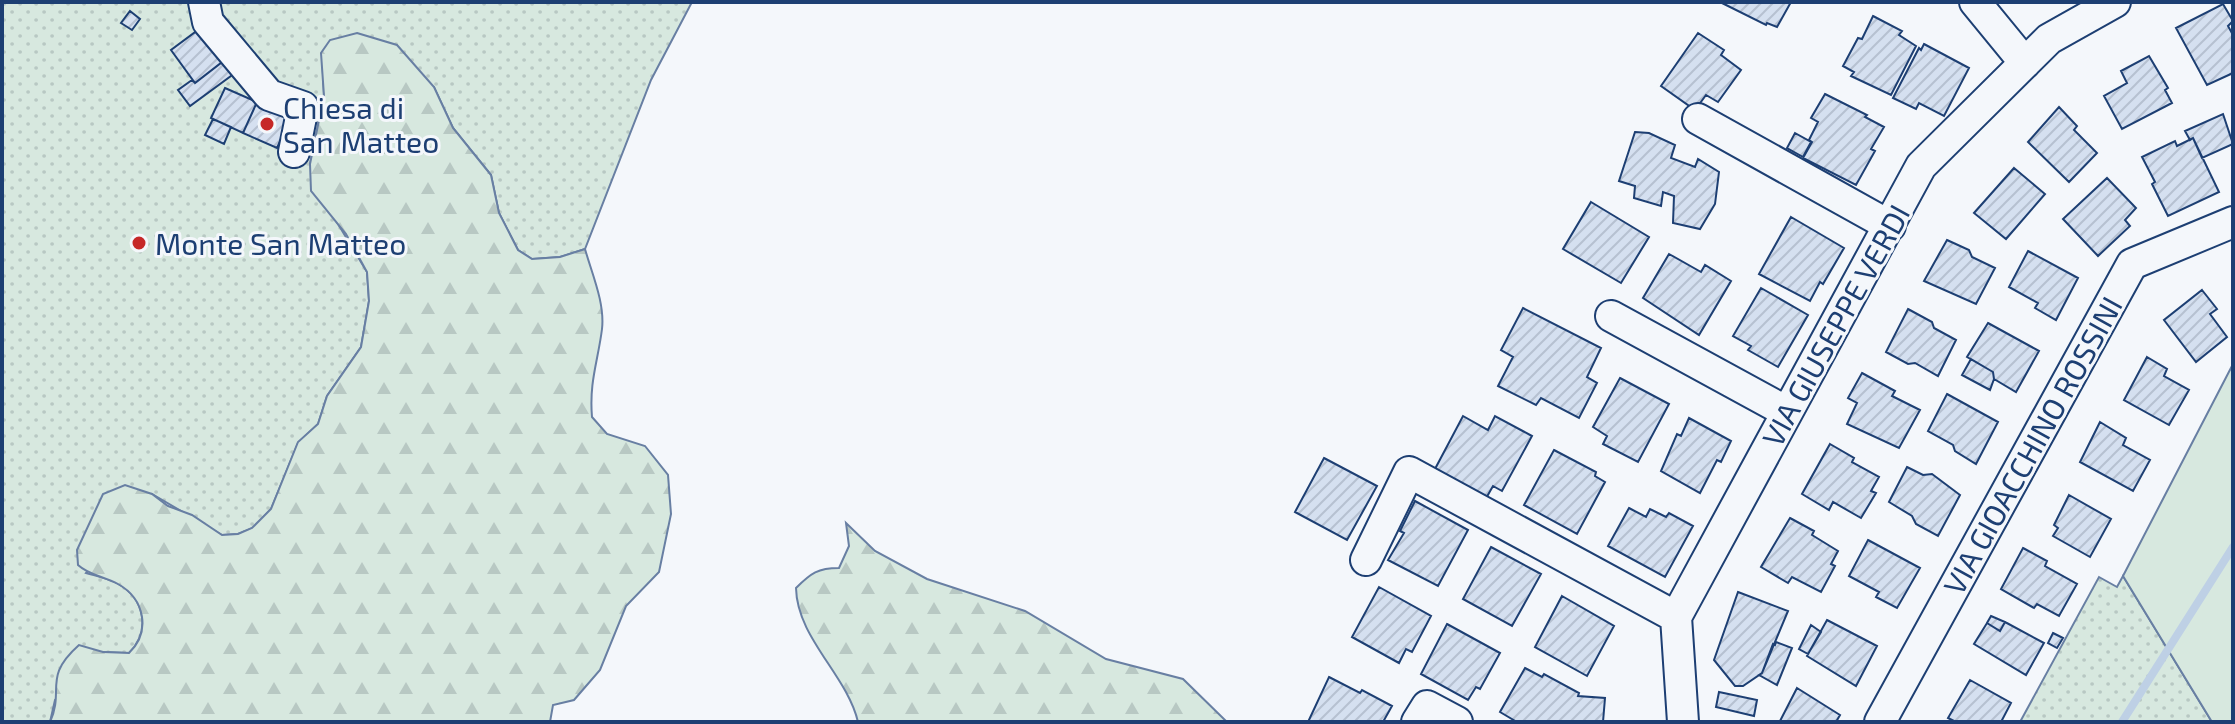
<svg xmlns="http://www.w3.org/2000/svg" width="2235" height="724" font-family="'Exo 2',sans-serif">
<defs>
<pattern id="grass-dots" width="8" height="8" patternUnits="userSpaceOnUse" patternTransform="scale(2)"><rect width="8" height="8" fill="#d7e8df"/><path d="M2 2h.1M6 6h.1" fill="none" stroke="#b8c8c3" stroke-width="1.8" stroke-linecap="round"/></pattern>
<pattern id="forest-firs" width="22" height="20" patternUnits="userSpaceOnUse" patternTransform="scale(2)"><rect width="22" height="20" fill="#d7e8df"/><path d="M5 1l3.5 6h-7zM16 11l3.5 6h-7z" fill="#b8c8c3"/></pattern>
<pattern id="building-hatch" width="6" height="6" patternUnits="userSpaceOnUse" patternTransform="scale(2)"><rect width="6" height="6" fill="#d5e0f0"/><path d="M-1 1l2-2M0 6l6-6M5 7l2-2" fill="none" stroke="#b6c1d1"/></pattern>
</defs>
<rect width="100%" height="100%" fill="#f4f7fb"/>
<!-- grass -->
<path fill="url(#grass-dots)" stroke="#687fa3" stroke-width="2" d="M3 2H692L651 80 585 249 560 257 532 259 518 250 499 213 491 175 453 128 434 87 322 53 324 96 310 164 332 214 367 272 369 301 361 347 327 396 318 424 298 443 271 509 253 528 238 534 222 535 152 494 86 573C96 576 107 578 117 583 145 598 151 631 129 653L103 652 55 700 50 722H2Z
M2123 576 2212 722H2020L2099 577 2117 587Z"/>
<!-- forest -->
<path fill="url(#forest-firs)" stroke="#687fa3" stroke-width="2" d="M357 33 397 45 434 87 453 128 491 175 499 213 518 250 532 259 560 257 585 249C592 274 605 303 602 329 598 361 589 382 592 417L607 434 645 446 668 475 671 514 659 572 626 606 600 670 574 700 553 705 550 722H50C65 689 42 678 79 645L103 652 129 653C151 632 145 599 118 584 104 576 90 576 78 565L77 550 103 494 125 485 152 494 168 506 192 515 222 535 238 534 252 528 271 509 298 442 318 424 327 396 361 347 369 301 367 272 346 234 311 191 310 164 324 96 321 53 330 40Z
M846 523 875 551 927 579 1025 611 1106 659 1183 679 1227 722H858C847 675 797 638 796 588 811 573 818 568 839 568L849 546Z"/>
<!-- pitch -->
<path fill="#d7e8df" stroke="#687fa3" stroke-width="2" d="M2233 364V722H2212L2123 576Z"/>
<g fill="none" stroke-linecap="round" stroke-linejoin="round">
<!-- stream -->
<path stroke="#bed0e5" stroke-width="8" d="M2122 722 2233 547"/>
</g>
<!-- building -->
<path fill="url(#building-hatch)" stroke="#1d3f73" stroke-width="2" d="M1720 2H1791L1777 27 1767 23 1766 25Z
M2223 4 2233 21 2228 26 2233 35V73L2207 85 2176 28Z
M130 11 140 19 132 30 121 23Z
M1873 16 1902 31 1899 35 1916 46 1891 95 1851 76 1854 72 1843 66 1858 38 1862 39Z
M202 27 226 59 195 83 171 50Z
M1698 33 1724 50 1721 55 1741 70 1718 102 1706 95 1695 110 1661 86Z
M1924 44 1969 68 1944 116 1919 103 1916 109 1893 98 1919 48 1921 50Z
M2149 56 2168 88 2165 90 2172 103 2122 129 2104 96 2127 83 2121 71Z
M226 59 235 73 190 106 178 90 192 80 195 83Z
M225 88 257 102 243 133 211 118Z
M1825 94 1867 115 1865 117 1884 127 1871 149 1875 151 1856 185 1803 158 1812 142 1809 140 1818 122 1811 118Z
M257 102 291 117 277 148 243 133Z
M2059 107 2077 126 2074 130 2097 153 2069 182 2028 142Z
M2223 114 2233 144 2202 158 2193 138 2190 140 2185 131Z
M213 119 231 127 224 144 205 135Z
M1635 132 1649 133 1675 145 1671 158 1695 167 1698 159 1719 172 1715 204 1700 229 1673 223 1674 196 1663 192 1661 206 1634 198 1635 186 1619 181Z
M1795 133 1811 142 1803 157 1787 148Z
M2193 138 2219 192 2168 216 2152 184 2155 182 2142 157 2175 141 2177 146Z
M2014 168 2045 194 2006 239 1974 213Z
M2107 178 2136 208 2125 220 2130 226 2098 256 2063 219Z
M1591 202 1649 237 1621 283 1563 249Z
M1791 217 1844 248 1823 284 1820 282 1810 301 1759 274Z
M1947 240 1969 250 1972 257 1995 268 1976 304 1924 281Z
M2028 251 2078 278 2056 320 2035 308 2038 303 2009 287Z
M1669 254 1701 272 1705 265 1731 281 1699 335 1643 298Z
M1761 288 1808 315 1778 367 1748 350 1751 346 1733 336Z
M2202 290 2217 309 2210 314 2227 337 2196 362 2164 320Z
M1523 308 1601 348 1587 377 1597 383 1579 418 1541 398 1536 405 1498 386 1513 357 1501 350Z
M1908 309 1932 322 1934 328 1956 340 1938 376 1915 363 1908 364 1886 352Z
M1988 323 2039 351 2016 392 1994 379 1993 372 1967 357Z
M2147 357 2167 369 2164 376 2189 390 2169 425 2124 400Z
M1971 359 1993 372 1994 379 1990 390 1962 375Z
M1862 373 1895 391 1892 396 1920 410 1899 448 1847 424 1857 403 1848 398Z
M1620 378 1669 404 1638 462 1603 444 1607 436 1593 427Z
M1947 394 1998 422 1976 464 1955 451 1953 445 1928 431Z
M1463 416 1488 430 1495 416 1532 436 1502 491 1493 486 1485 500 1435 469Z
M1689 418 1731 441 1721 462 1717 460 1700 493 1661 471 1677 434 1681 436Z
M2100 422 2126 438 2123 445 2150 460 2133 491 2080 462Z
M1830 444 1854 458 1852 462 1879 477 1871 491 1876 493 1861 518 1833 502 1829 510 1802 494Z
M1554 450 1596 472 1595 476 1605 482 1577 534 1524 505Z
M1324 458 1377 486 1347 540 1295 512Z
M1907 467 1923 475 1932 474 1960 495 1938 536 1916 524 1912 516 1889 502Z
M2069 495 2111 519 2090 557 2053 536 2058 528 2054 525Z
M1415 501 1468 530 1438 586 1388 560 1404 533 1400 531Z
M1629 508 1646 517 1650 509 1666 517 1669 513 1693 526 1665 577 1608 546Z
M1790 518 1814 531 1812 535 1838 551 1831 564 1835 566 1821 592 1792 577 1788 583 1761 567Z
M1868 540 1920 568 1897 608 1876 597 1879 592 1849 576Z
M1491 547 1541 574 1512 626 1463 599Z
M2023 548 2047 561 2045 566 2077 584 2059 616 2037 604 2034 608 2001 589Z
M1379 587 1431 616 1412 652 1406 649 1399 663 1352 637Z
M1738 592 1788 611 1762 673 1743 686H1735L1714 660Z
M1562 596 1614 626 1587 676 1535 647Z
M1991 616 2005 622 2000 631 1987 623Z
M1827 620 1877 646 1856 686 1807 656Z
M2005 622 2044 643 2026 675 1974 644 1987 623 2000 631Z
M1447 624 1500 653 1480 689 1476 687 1468 700 1421 674Z
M1811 625 1821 632 1808 654 1799 649Z
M2053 633 2063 638 2057 648 2048 643Z
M1776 642 1792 648 1777 685 1759 675 1762 673 1773 644 1775 645Z
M1525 668 1542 677 1544 674 1579 693 1578 696 1605 698 1603 722H1517L1500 712Z
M1329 677 1360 693 1362 690 1392 706 1383 722H1308Z
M1970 680 2011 703 2001 722H1956L1948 718Z
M1797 688 1840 715 1836 722 1780 721Z
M1719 692 1757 700 1754 716 1716 707Z"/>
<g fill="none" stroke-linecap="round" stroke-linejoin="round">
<defs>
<path id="minor" d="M204 2 208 22 269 95 303 107 294 152
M1975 2 2025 63
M1698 119 1890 226
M1611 316 1787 412
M1366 560 1409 472 1676 617
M1417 722 1427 706 1457 722
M1683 722 1676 617 1921 166 2049 39 2115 2
M1880 722 2132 264 2233 222"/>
</defs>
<!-- minor casing -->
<use href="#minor" stroke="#1d3f73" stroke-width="34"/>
<!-- minor -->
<use href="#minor" stroke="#f4f7fb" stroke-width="30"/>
</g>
<!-- markers -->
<g fill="#c62828" stroke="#f4f7fb" stroke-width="3">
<circle cx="267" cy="124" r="8"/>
<circle cx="139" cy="243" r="8"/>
</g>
<g text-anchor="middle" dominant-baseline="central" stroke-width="6" stroke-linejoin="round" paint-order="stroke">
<!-- poi labels -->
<g font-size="30" fill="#1d3f73" stroke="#f4f7fb" text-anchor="start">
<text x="283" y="107">Chiesa di<tspan x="283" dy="34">San Matteo</tspan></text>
<text x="155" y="243">Monte San Matteo</text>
</g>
<!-- street labels -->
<g font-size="30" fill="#1d3f73" stroke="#f4f7fb">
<text transform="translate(1835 325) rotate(-61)">VIA GIUSEPPE VERDI</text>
<text transform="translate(2032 445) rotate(-61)">VIA GIOACCHINO ROSSINI</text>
</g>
</g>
<!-- border -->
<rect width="2235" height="724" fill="none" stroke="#1d3f73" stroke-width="8"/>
</svg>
